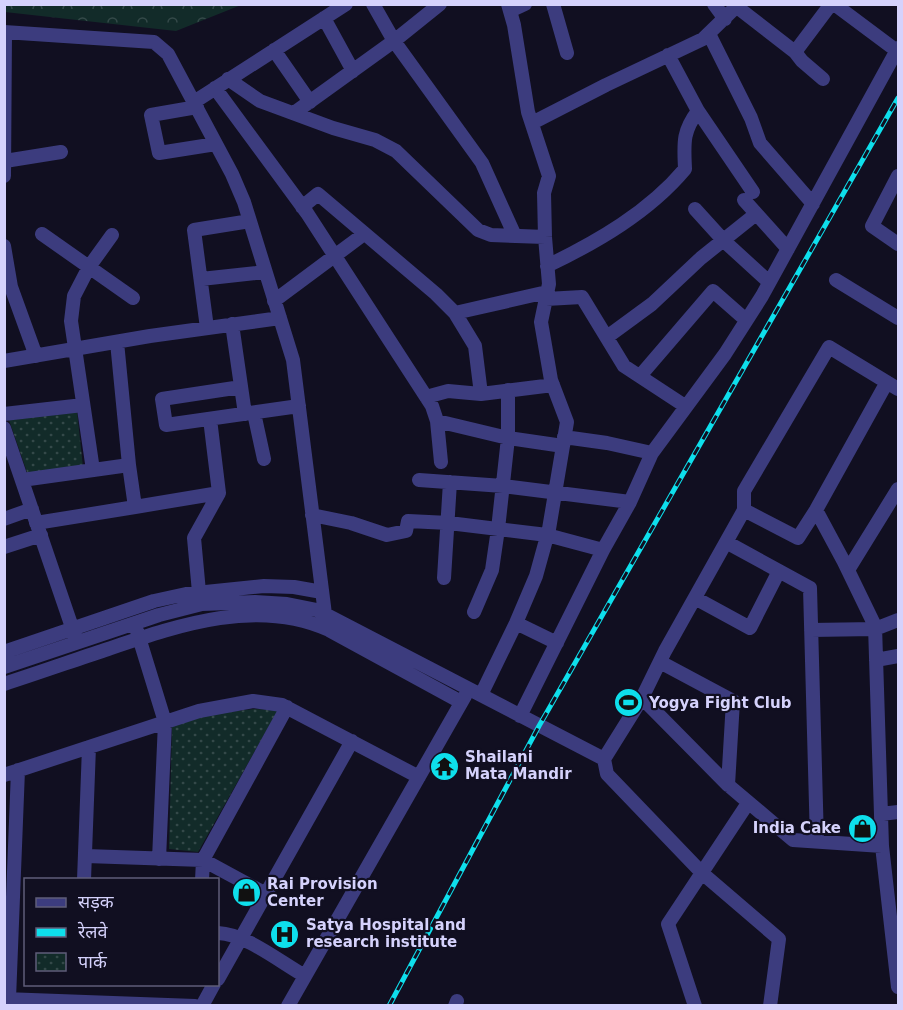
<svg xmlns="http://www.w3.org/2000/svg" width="903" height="1010" font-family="'DejaVu Sans','Noto Sans Devanagari',sans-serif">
<defs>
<pattern id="forest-crowns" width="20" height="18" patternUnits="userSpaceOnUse" patternTransform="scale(1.5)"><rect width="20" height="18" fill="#122b29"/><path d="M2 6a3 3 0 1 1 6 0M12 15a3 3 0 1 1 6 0" fill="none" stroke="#344949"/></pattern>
<pattern id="park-dots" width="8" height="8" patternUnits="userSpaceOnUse" patternTransform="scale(1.5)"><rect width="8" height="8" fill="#122b29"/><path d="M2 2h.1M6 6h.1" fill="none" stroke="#344949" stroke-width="1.8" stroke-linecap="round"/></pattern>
</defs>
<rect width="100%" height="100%" fill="#110f21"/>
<!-- forest -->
<path fill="url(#forest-crowns)" d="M5 4H241V5L176 31 5 12Z"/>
<!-- park -->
<path fill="url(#park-dots)" d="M77 411 83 467 28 475 9 420Z
M254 709 278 710 198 852 169 849 172 726 210 714Z"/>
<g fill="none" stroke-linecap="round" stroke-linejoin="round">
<!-- minor -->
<path stroke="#3c3c7e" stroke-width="14" d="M373 4 394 41 482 163 515 236
M553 4 567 53
M714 4 725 19
M834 4 897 51
M737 7 795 52 802 61 823 79
M510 11 525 4
M324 18 353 71
M4 32 154 42 168 54 232 174 244 202 293 360 325 614
M709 34 751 118 760 143 813 204
M274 50 310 102
M795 52 831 4
M228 79 260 101 333 128 375 140 396 151 478 230 491 235 545 237
M215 88 307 213 432 406 437 421 441 462
M194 102 346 4
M197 107 151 115 159 153 216 144
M698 111 753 192
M294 113 394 41 440 4
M532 123 606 85 703 39 739 4
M5 161 61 152
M4 176 5 32
M898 176 872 226 898 244
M744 200 788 249
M302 207 318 194 436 294 455 313 475 346 481 394
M695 209 724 241 769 282
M42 234 133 298
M4 246 11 287 36 356
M547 266C597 242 649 212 685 169 684 144 682 132 698 111L668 55
M201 279 265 272
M836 280 898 318
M546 299 582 297 624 366 685 406
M274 301 364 234
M455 313 547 292
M232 324 245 414
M207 328 194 230 250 221
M607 337 652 304 701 258 756 214
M117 342 129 465
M4 361 150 336 280 318
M640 376 713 291 746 320
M241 387 162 399 166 425 299 406
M426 397 448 391 481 394 553 385
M254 413 264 459
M4 414 83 405
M437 421 508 438 563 446
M4 428 75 636
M564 437 607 443 652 453
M93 470 71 321 74 296 89 267 112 235
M22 480 129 465 135 507 219 493
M419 480 503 486 630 502
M744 510 798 538 816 510 887 382
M816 510 844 562 875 626 882 846
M312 515 351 523 387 535 406 531 408 521 449 523 547 535 603 550
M4 519 32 509
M36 523 135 507
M726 542 810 588 817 841
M4 547 41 535
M848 570 898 489
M444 578 450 482
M199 592 194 538 219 493 210 419
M695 598 750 628 779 571
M474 612 492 570 498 529 508 438V390
M516 623 557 643
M811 630 875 629 898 620
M137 631 165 722 159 859
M4 652 154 601 186 594 264 586 294 587 322 592
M876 660 898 656
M660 662 733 701 728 785
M4 667 159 615 202 604 255 602 287 604 317 610 604 759 642 698 728 785 793 840 882 846 898 987
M4 684C38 673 72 661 105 650 176 626 257 597 329 630L461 702
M481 695 516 623 536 576 549 529 567 422 551 380 541 322 549 284 545 237 544 193 549 176 528 112 514 25 508 4
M642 698 665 651 744 510V491L829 347 898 389
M520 716 603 550 630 502 652 453 725 354 762 296 898 48
M604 759 607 774 702 873 779 939 770 1006
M4 775 199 711 253 701 282 705 419 777
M881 814 898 812
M86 856 203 860 266 894
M84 880 89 747
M202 880 203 860 287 707
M218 933C246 934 280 962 305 976
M218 979 352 741
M4 999 195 1006
M9 999 18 770
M202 1006 214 984
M288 1006 465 696
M455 1006 457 1001
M695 1006 668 924 748 803"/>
<defs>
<path id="rail" d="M389 1006 539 726 898 98"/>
</defs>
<!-- rail casing -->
<use href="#rail" stroke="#0edfec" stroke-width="5"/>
<!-- rail -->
<use href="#rail" stroke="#110f21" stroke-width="3" stroke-dasharray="9" stroke-linecap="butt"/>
</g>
<!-- icons -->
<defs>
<symbol id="stadium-disc" viewBox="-11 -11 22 22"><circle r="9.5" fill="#0edfec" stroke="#110f21"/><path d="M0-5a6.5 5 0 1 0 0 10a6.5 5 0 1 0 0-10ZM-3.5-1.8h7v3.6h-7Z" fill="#111"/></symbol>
<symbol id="temple-disc" viewBox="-11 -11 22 22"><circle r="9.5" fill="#0edfec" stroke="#110f21"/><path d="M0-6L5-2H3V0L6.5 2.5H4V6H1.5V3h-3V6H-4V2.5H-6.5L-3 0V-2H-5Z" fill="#111"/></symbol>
<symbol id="shop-disc" viewBox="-11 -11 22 22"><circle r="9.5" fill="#0edfec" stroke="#110f21"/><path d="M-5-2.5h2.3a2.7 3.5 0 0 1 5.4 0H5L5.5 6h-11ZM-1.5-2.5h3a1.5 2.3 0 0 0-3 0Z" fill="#111"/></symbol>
<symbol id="hospital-disc" viewBox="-11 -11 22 22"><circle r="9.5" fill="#0edfec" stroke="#110f21"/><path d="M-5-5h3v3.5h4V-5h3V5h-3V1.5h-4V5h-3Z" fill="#111"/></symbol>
</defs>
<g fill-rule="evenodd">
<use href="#stadium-disc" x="612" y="686" width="33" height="33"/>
<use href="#temple-disc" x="428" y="750" width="33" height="33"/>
<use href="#shop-disc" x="846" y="812" width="33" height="33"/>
<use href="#shop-disc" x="230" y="876" width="33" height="33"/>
<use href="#hospital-disc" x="268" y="918" width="33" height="33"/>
</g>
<g text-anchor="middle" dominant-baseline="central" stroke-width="4.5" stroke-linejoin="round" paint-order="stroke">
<!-- poi labels -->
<g font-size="15" font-weight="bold" fill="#d5d2fc" stroke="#110f21" text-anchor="start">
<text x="649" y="703">Yogya Fight Club</text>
<text x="465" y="757">Shailani<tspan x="465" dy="17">Mata Mandir</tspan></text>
<text x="841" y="828" text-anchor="end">India Cake</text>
<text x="267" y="884">Rai Provision<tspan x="267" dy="17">Center</tspan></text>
<text x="306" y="925">Satya Hospital and<tspan x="306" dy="17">research institute</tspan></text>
</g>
</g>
<!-- border -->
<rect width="903" height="1010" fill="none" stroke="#d5d2fc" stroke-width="12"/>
<!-- legend -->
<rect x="24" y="878" width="195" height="108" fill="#110f21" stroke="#5f5d79" stroke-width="1.5"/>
<rect x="36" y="898" width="30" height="9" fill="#3c3c7e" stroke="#5f5d79" stroke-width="1.5"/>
<text x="78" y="908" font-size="18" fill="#d5d2fc">सड़क</text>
<rect x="36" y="928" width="30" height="9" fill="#0edfec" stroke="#5f5d79" stroke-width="1.5"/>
<text x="78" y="938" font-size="18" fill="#d5d2fc">रेलवे</text>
<rect x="36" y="953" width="30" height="18" fill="url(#park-dots)" stroke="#5f5d79" stroke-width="1.5"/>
<text x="78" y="968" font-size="18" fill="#d5d2fc">पार्क</text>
</svg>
